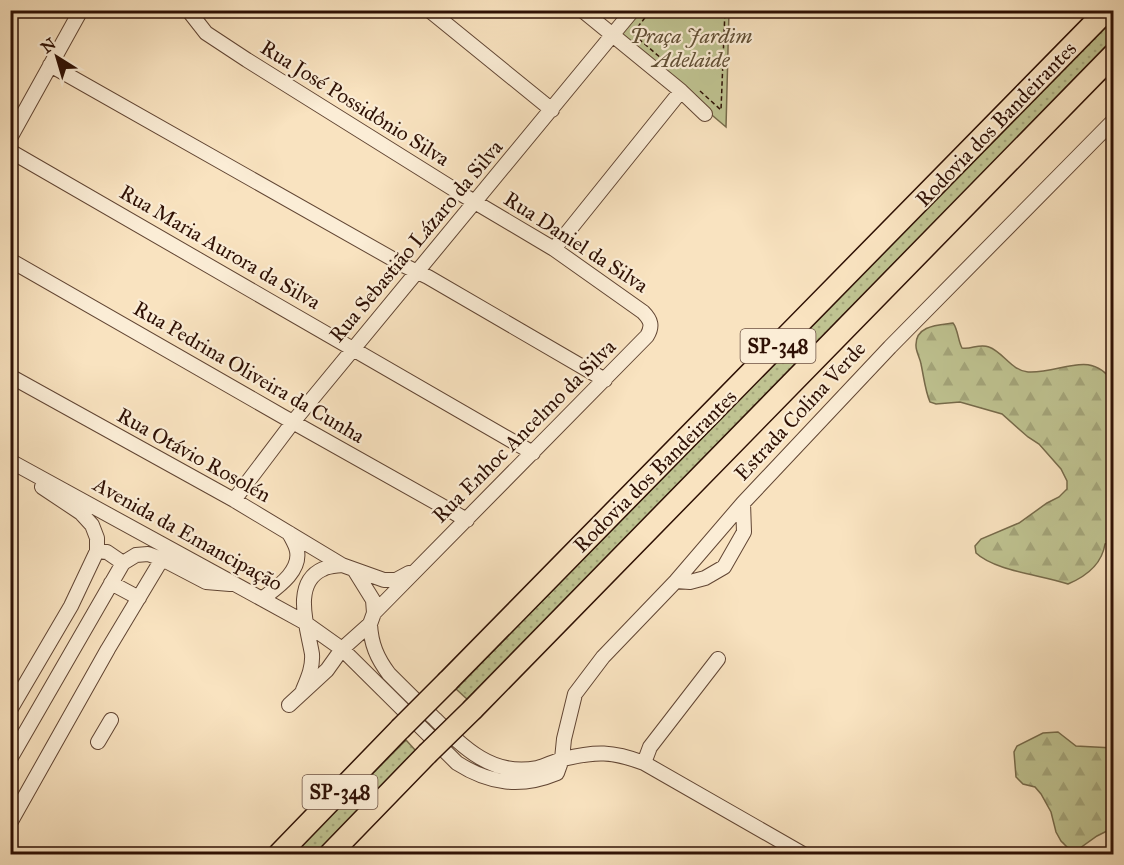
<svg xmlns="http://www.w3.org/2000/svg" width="1124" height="865" font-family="'IM FELL Great Primer',serif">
<defs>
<pattern id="grass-dots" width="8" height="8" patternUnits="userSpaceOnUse" patternTransform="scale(1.5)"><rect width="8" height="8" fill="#bfc391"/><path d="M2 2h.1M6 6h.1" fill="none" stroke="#a4a67b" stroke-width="1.8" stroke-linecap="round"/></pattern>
<pattern id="forest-firs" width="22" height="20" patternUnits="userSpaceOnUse" patternTransform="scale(1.5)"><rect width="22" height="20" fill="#bfc391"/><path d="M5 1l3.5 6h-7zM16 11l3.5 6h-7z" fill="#a4a67b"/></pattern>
</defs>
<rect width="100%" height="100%" fill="#f9e3c0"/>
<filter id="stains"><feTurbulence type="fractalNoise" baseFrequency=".00333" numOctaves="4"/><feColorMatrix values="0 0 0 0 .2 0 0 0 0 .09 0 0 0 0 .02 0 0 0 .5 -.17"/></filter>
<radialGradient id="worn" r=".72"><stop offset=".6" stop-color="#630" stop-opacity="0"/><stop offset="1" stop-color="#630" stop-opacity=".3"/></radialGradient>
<!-- grass -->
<path fill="url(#grass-dots)" stroke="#766a4a" stroke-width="1.5" d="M1113 17V41L468 700 456 689Z
M406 740 416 751 315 854H292Z"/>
<!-- forest -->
<path fill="url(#forest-firs)" stroke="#766a4a" stroke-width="1.5" d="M953 323C958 329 958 341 962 348 971 350 979 343 989 347 1003 352 1012 371 1028 372 1061 374 1090 348 1113 382V544L1110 542 1105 544C1102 564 1087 576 1068 584 1042 575 995 571 976 553L975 546 981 539 1019 523 1047 503 1059 497 1067 489V481L1061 469 1039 444 1028 437 1002 414 960 402 936 404 930 402C925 390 924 378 921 364 920 358 916 352 916 346 915 325 939 325 953 323Z
M1058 732 1076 746 1113 748V828L1097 836 1080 848H1068L1061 841 1056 832 1051 812 1041 794 1035 787 1023 784 1016 777 1014 752 1017 746 1043 733Z"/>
<!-- park -->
<path fill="#bfc391" stroke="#766a4a" stroke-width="1.5" d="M639 11H729L726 127 622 39V32Z"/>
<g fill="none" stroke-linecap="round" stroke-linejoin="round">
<defs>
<path id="minor" d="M188 10 206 33 247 60 463 195 554 249 643 312C651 320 653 326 647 336L374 613
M429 10 552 110
M582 10 681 91 705 114
M50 65 405 266 428 277 605 380
M10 138 81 10
M10 151 533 453
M554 249 681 91
M10 260 282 416 467 520
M10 376 234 500 342 565 384 580H396L409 573
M10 461 304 622 342 649 457 763C490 784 521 788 557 773L562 759 564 739 575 694 603 657 676 581 743 503 890 347 1114 120
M234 500 293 422 633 10
M97 551 107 552 123 563
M676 581 690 582 705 578 724 567 744 532 743 503
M111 583 139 598
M262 599C276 588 301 572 297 551 296 545 292 539 289 533
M370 624C371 644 377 658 389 674 404 689 419 704 435 719 464 748 493 777 537 768 546 766 554 761 563 759 596 751 612 751 644 763L803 854
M303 690C308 678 313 667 312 654 308 629 291 583 323 569 329 566 336 566 342 565
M289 705 327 670 342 649 370 624 374 613 373 600 355 571
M10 710 71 606 97 551V538L92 525 81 513 42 487
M98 742 111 720
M10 759 123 563 136 555 148 554 162 559 206 582 230 584
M644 763 650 747 718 659
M10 823 108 649 162 559"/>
<path id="highway" d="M448 681 1107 10
M473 709 1114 54
M279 854 400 729
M330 854 427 754"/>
</defs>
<!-- minor casing -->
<use href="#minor" stroke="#614533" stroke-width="16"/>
<!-- highway casing -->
<use href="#highway" stroke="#2e1004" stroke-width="24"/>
<!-- path -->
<path stroke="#2e1004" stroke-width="1.5" stroke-dasharray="4.5 3" stroke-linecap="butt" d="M633 33 651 10
M633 34 669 65
M700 91 721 110 725 10"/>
<!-- minor -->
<use href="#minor" stroke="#fbedd6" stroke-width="14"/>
<!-- highway -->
<use href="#highway" stroke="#f9e3c0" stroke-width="21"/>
<defs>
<path id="highway-bridge" d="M400 729 448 681
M427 754 473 709"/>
</defs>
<!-- highway-bridge casing -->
<use href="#highway-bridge" stroke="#2e1004" stroke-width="24" stroke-linecap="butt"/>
<!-- highway-bridge -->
<use href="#highway-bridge" stroke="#f9e3c0" stroke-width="21"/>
</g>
<g text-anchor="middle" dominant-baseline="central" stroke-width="4.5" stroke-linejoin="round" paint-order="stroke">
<!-- shield labels -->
<g fill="#fbedd6" stroke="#6c5243" stroke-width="1.5">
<rect x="740.5" y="329" width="75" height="34" rx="4.5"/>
<rect x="302.5" y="775" width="75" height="34" rx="4.5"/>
</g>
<g font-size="20" font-weight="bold" fill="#2e1004">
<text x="778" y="346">SP-348</text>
<text x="340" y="792">SP-348</text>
</g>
<!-- park labels -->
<g font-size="21" font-style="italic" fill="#614f35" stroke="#fbedd6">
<text x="691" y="36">Praça Jardim<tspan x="691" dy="24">Adelaide</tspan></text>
</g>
<!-- street labels -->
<g font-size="21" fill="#2e1004" stroke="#fbedd6">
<text transform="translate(355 103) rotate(32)">Rua José Possidônio Silva</text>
<text transform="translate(996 124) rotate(-46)">Rodovia dos Bandeirantes</text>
<text transform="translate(416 241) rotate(-50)">Rua Sebastião Lázaro da Silva</text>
<text transform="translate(576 242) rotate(33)">Rua Daniel da Silva</text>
<text transform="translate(220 247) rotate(30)">Rua Maria Aurora da Silva</text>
<text transform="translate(249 372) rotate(30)">Rua Pedrina Oliveira da Cunha</text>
<text transform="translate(800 411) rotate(-47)">Estrada Colina Verde</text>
<text transform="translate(524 431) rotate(-45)">Rua Enhoc Ancelmo da Silva</text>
<text transform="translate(194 455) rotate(29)">Rua Otávio Rosolén</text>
<text transform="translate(655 471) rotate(-45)">Rodovia dos Bandeirantes</text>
<text transform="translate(188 534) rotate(29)">Avenida da Emancipação</text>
</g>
</g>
<!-- margin -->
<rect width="1124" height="865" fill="none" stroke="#f9e3c0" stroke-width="36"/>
<rect x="12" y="12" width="1100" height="841" fill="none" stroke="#2e1004" stroke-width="3"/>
<rect x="18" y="18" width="1088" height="829" fill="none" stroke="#2e1004" stroke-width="1.5"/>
<!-- north arrow -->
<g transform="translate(57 57) rotate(323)" stroke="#fbedd6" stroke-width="4.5" paint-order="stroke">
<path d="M0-4.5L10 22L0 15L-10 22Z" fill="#2e1004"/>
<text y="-9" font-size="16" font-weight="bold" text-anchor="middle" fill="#2e1004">N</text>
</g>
<rect width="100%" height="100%" filter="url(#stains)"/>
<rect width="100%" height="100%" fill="url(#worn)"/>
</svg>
